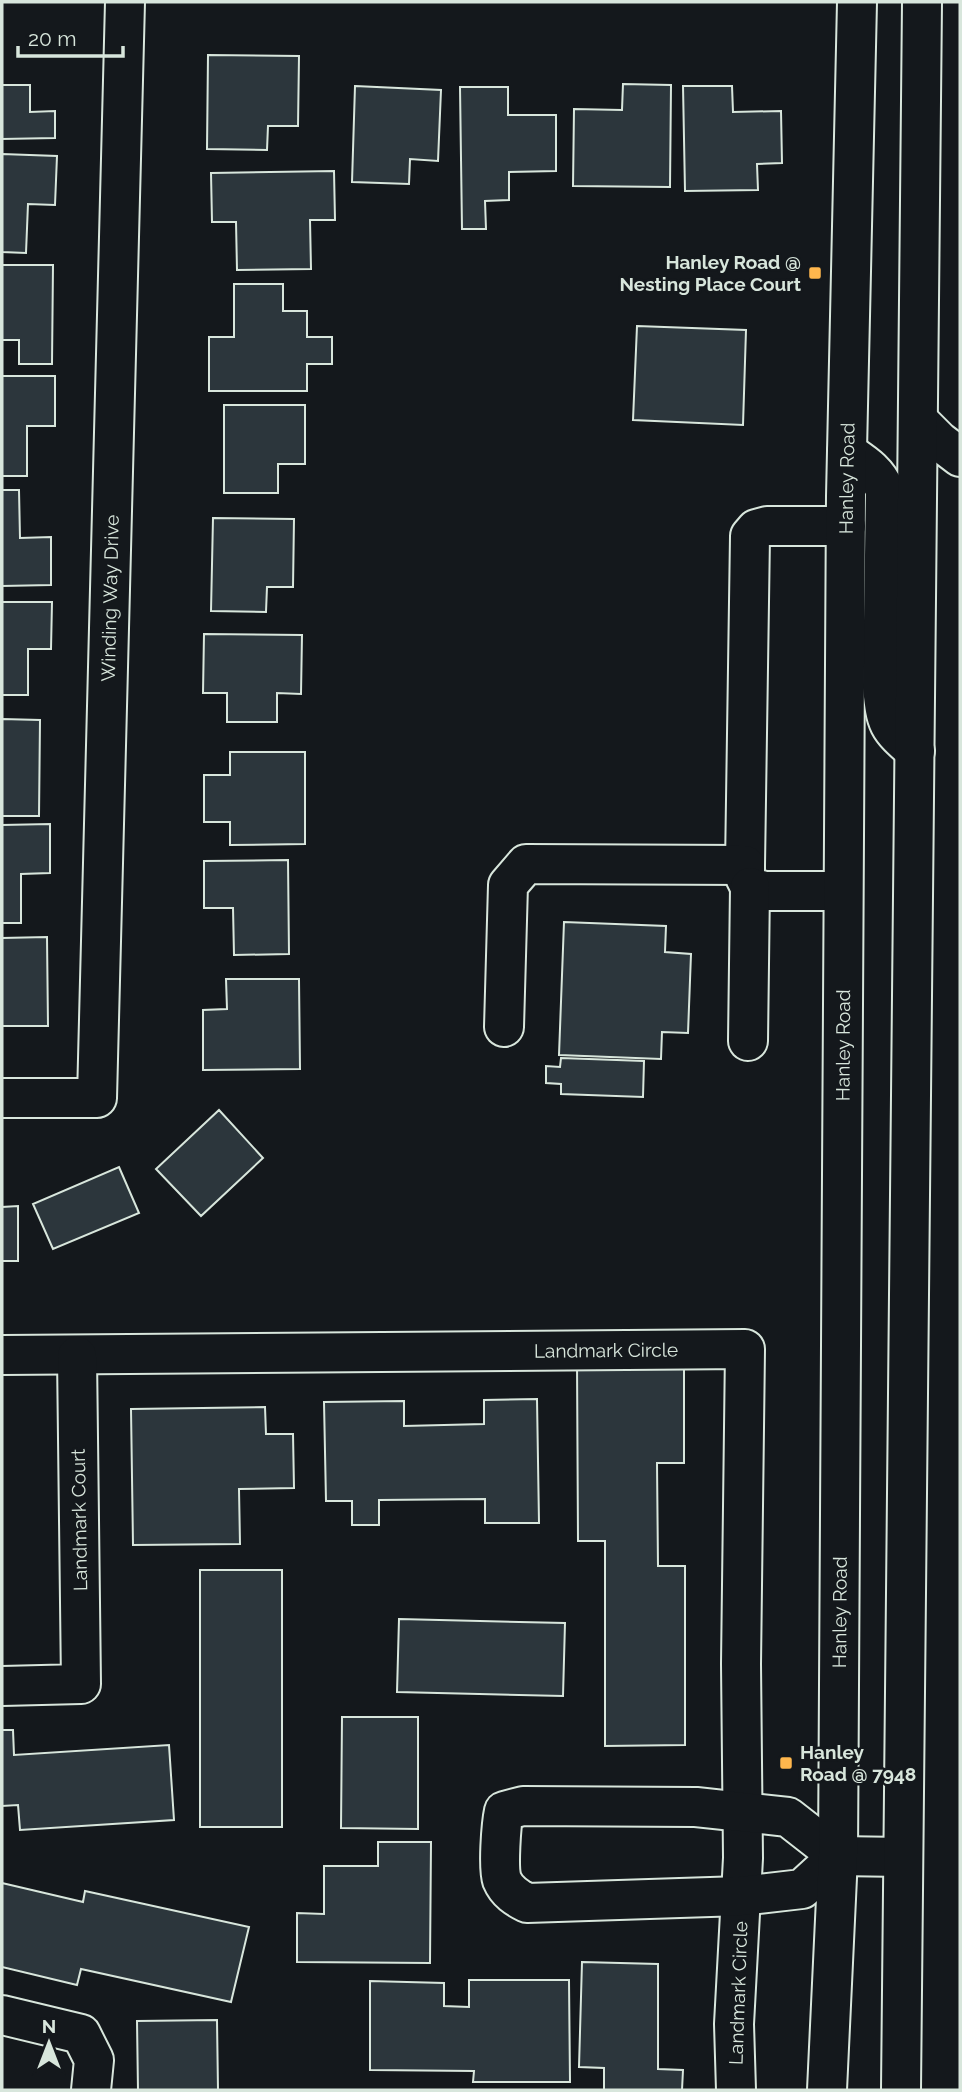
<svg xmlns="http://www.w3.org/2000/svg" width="962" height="2092" font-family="Raleway,sans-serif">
<rect width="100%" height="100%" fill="#14181c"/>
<!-- building -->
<path fill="#2c363c" stroke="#d8e6dc" stroke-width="2" d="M208 55 299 56 298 126H268L267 150 207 149Z
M623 84 671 85 670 187 573 186 574 109 622 110Z
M2 85H30V112L55 111V138L2 139Z
M355 86 441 90 438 161 410 159 409 184 352 182Z
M683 86H732L733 112 781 111 782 163 757 164 758 190 685 191Z
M460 87H508V115H556V171L509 172V200L485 201 486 229H462Z
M2 154 57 156 55 205 28 204 26 253 2 252Z
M334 171 335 220H310L311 269 237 270 236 222H212L211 173Z
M2 265H53L52 364H19V340H2Z
M234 284H283V311H307V337H332V364H307V391H209V337H234Z
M637 326 746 330 743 425 633 420Z
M2 376H55V426H27V476H2Z
M224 405H305V464H278V493H224Z
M2 490H19L20 538 51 537V585L2 586Z
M213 518 294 519 293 587H267L266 612 211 611Z
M2 602H52L51 649H28V695H2Z
M204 634 302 635 301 694 277 693V722H227V693H203Z
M2 719 40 720 39 816H2Z
M230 752H305V844L230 845V822H204V775H230Z
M50 824V873L21 874V923H2V825Z
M288 860 289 954 234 955 233 908H204V861Z
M564 922 666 926 665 952 691 954 688 1033 662 1032 661 1059 559 1055Z
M47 937 48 1026H2V938Z
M226 979H299L300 1069 203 1070V1010L227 1009Z
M561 1058 644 1061 643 1097 561 1094V1084L546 1083V1066L560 1067Z
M219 1110 263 1158 201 1216 156 1169Z
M119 1167 139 1213 53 1249 33 1204Z
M18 1206V1261H2V1207Z
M684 1361V1463H657L658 1566H685V1745L605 1746V1541H578L577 1362Z
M537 1399 539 1523H485V1499L379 1500V1525H352V1501H326L324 1402 404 1401V1426L484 1424V1400Z
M265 1407 266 1434H293L294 1488 239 1489 240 1544 133 1545 131 1409Z
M200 1570H282V1827H200Z
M399 1619 565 1623 563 1696 397 1692Z
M342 1717H418V1829L341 1828Z
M2 1730H13L14 1755 169 1745 174 1820 20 1830 18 1805 2 1806Z
M378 1842H431L430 1963 297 1962V1913L324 1914V1866H378Z
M2 1883 83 1902 85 1891 249 1927 231 2002 81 1969 77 1985 2 1967Z
M582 1962 658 1964V2069L683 2070 682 2090H604V2068L579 2067Z
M469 1980H569L570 2082H473L474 2071 370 2070V1981L444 1983V2006L469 2007Z
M217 2020 218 2090H138L137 2021Z"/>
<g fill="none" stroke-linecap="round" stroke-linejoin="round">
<defs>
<g id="minor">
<path d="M918 420 939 441 960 457"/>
<path d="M843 891H765L750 887 745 877V865L750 536 756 529 767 526H846"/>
<path d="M504 1027 508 885 526 864 745 865"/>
<path d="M748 1041 750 887"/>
<path id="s1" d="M2 1098H97L125 2"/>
<path id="s2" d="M2 1355 745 1349 741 1664 743 1858 734 2024 736 2090"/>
<path d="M2 1686 81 1684 77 1356"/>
<path d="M838 1856 802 1889 741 1896 527 1903C517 1898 507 1892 502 1880 498 1868 501 1825 504 1811L523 1806 696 1807 788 1817 838 1856 903 1857"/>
<path d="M2 2015 81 2034 94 2060 91 2090"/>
</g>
<g id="major">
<path d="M847 452C863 463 877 471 885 490L882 687C886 724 887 727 915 751"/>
<path id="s3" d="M827 2090 838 1856 846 496 857 2"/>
<path d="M901 2090 922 2"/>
</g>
</defs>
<!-- minor casing -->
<use href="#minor" stroke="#d8e6dc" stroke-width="42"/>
<!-- major casing -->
<use href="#major" stroke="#d8e6dc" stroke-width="42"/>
<!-- minor -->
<use href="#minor" stroke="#14181c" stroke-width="38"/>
<!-- major -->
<use href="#major" stroke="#14181c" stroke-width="38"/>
</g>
<!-- markers -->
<g fill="#ffb74d" stroke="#14181c" stroke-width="2.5">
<rect x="808" y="266" width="14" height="14" rx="3.5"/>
<rect x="779" y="1756" width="14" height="14" rx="3.5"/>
</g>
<g text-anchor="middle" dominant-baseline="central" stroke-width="5" stroke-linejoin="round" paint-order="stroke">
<!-- poi labels -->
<g font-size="19" font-weight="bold" fill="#d8e6dc" stroke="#14181c" text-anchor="end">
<text x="801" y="262">Hanley Road @<tspan x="801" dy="22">Nesting Place Court</tspan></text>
<text x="800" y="1752" text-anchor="start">Hanley<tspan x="800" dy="22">Road @ 7948</tspan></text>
</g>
<!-- street labels -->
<g font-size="19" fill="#d8e6dc" stroke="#14181c">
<text stroke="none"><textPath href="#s3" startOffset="1612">Hanley Road</textPath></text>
<text stroke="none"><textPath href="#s1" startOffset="595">Winding Way Drive</textPath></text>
<text stroke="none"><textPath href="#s3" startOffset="1045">Hanley Road</textPath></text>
<text stroke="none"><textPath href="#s2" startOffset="604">Landmark Circle</textPath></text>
<text transform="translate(79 1520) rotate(-91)">Landmark Court</text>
<text stroke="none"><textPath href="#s3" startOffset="478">Hanley Road</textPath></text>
<text transform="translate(738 1993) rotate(-88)">Landmark Circle</text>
</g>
</g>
<!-- border -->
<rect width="962" height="2092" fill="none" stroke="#d8e6dc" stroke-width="7"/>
<!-- north arrow -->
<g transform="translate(49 2043)" stroke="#14181c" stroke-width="5" paint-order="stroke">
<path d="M0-5L12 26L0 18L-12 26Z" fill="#d8e6dc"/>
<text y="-10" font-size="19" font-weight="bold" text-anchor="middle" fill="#d8e6dc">N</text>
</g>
<!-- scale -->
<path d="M18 46v10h105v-10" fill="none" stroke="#d8e6dc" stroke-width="3.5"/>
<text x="28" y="46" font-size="21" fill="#d8e6dc" stroke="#14181c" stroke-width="5" paint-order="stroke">20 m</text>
</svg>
